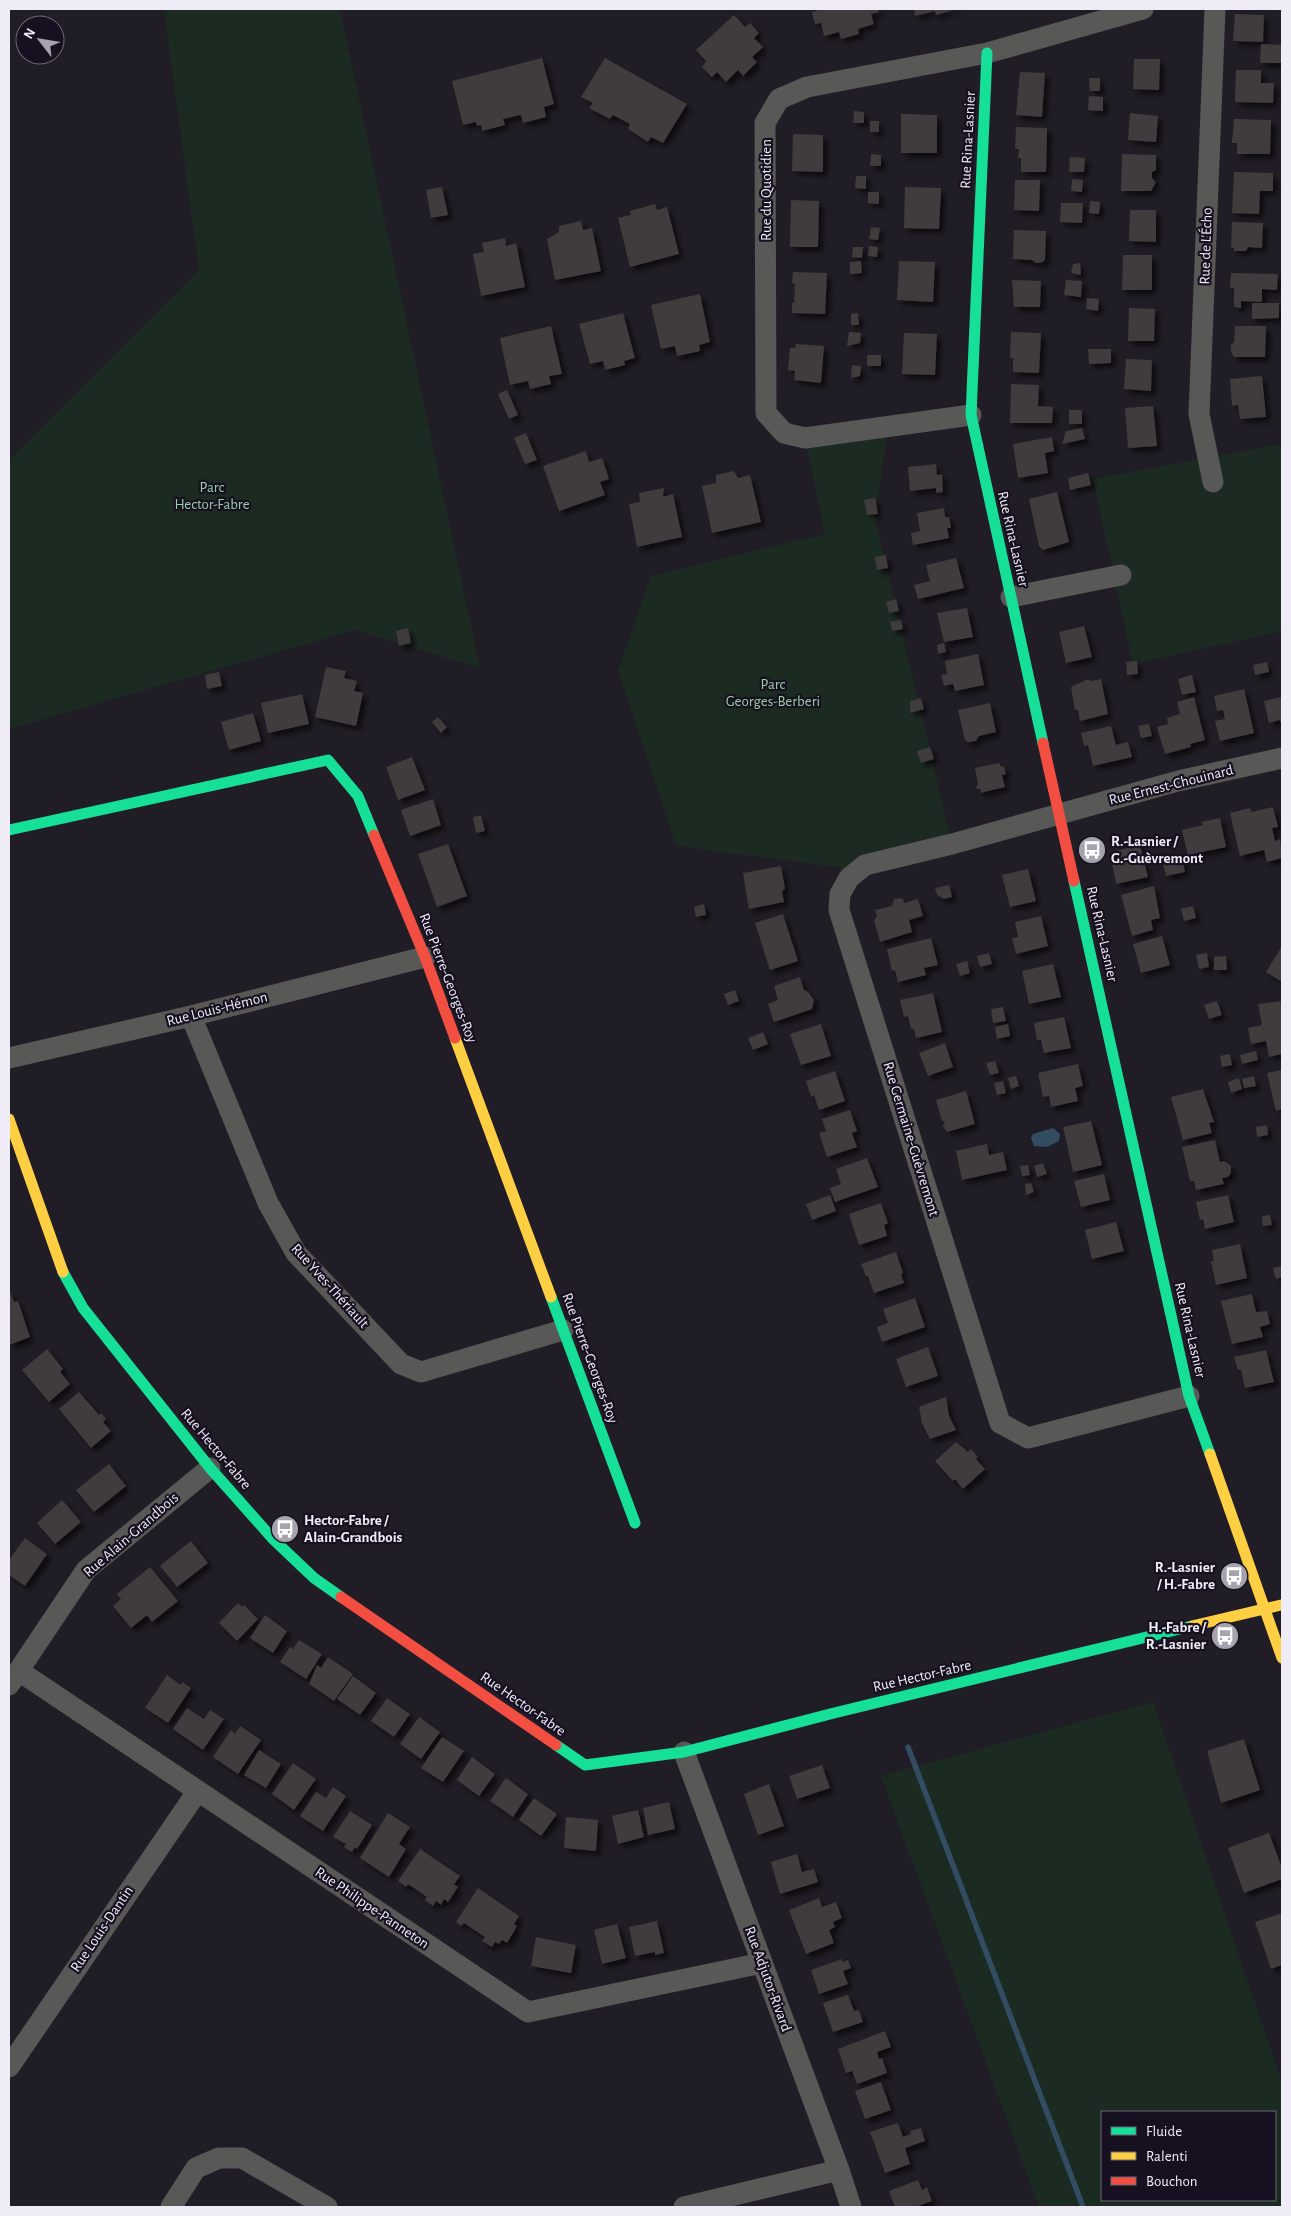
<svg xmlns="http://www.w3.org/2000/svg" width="1291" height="2216" font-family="'Alegreya Sans',sans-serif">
<defs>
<filter id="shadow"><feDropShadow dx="4.5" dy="4.5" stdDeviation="2.5" flood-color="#0009"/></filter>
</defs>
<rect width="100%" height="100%" fill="#211d26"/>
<!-- green -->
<path fill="#1c2b21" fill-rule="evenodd" d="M167 9H340L480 668 355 630 9 729V460L199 271 164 10Z
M888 427 875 518 952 844 849 878 839 867 676 846 618 670 651 576 825 534 805 438Z
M1282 444V631L1133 664 1093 479Z
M1153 1702 1282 2082V2207H1039L881 1776ZM1275 2112V2200H1102V2112Z"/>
<!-- water -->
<path fill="#324d62" d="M1053 1128 1060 1134 1059 1141 1047 1147 1034 1146 1031 1138 1033 1134Z"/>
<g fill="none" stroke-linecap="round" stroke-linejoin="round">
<!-- stream -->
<path stroke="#324d62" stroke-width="5.5" d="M908 1747 1083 2207"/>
</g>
<!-- building -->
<path fill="#413a3e" filter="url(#shadow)" d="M817 9H878L879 12 871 14 874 24 858 29 859 34 841 39 839 32 824 36 821 23 815 24 812 12 817 11Z
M914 9H957L936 15 935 11 915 16Z
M1235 14 1264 15 1263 42 1233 41Z
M734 15 745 27 750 23 759 33 754 38 763 47 752 57 757 62 743 76 738 70 726 82 717 72 712 77 702 67 706 61 696 50Z
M1261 44 1282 45V63H1260Z
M542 58 554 104 544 107 546 117 523 123 521 115 503 119 505 125 482 131 481 125 477 126 476 122 463 125 452 81Z
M605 58 687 104 663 143 651 137 648 142 628 129 630 124 613 115 610 119 589 108 593 103 581 97Z
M1134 59H1160L1159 90 1133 89Z
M1236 70H1261V83H1274L1273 103 1235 102Z
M1020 72 1045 73 1042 117 1016 115Z
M1089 78H1100V91H1090Z
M1089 96 1103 97V111L1088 110Z
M854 111 864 112V123H853Z
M1130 113 1158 116 1156 142 1128 140Z
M901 114 937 115V153H901Z
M1234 119 1271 120 1270 154H1237V143H1232Z
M870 121H879V132H870Z
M1016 127 1047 128 1046 172H1021V158H1018L1019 149H1015Z
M793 134 823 135V172L792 171Z
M871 154 881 155V166H870Z
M1122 154 1156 155V170L1152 172V178L1156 182 1151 191H1121Z
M1070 157 1085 158 1084 172H1069Z
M1234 172 1273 173V191H1260L1259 214 1232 213Z
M856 176H866V189L855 188Z
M1072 179 1083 180 1082 192 1071 191Z
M1015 180H1040L1039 211 1014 210Z
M442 187 448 215 431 218 426 190Z
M905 187 941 188 939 229 904 228Z
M868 192H879V204L868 203Z
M791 200 819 201 818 247H790Z
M1090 201 1100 202 1099 214 1089 213Z
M1061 203H1083L1082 223 1060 222Z
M655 204 657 210 667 207 679 254 630 267 618 218 631 215 630 211Z
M1130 210H1156V242L1129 241Z
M581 221 583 230 592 228 601 271 555 280 547 239 559 232V226Z
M1232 222 1263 223 1262 248 1248 247 1246 251H1234V248L1231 247Z
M871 227 880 228 878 240 869 239Z
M1014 230 1046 231 1045 260 1041 263H1036L1032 260 1013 259Z
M505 238 506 246 516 243 525 287 481 296 473 254 484 252 482 243Z
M869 246 878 247 877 257 868 256Z
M853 247H863L862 258 852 257Z
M1123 255H1152V290H1122Z
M861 261 862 273 850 274V262Z
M899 261 935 262 933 302 897 300Z
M1080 263 1081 275 1071 273 1073 264Z
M793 272 827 273 825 314 792 313V303H794L795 284 792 283Z
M1231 273 1278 274 1277 290 1262 289V302L1241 301V308L1234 307V288H1230Z
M1012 280 1041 281 1040 307H1014Z
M1066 280 1082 281 1081 297 1064 295Z
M700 294 710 342 699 345 700 351 677 356 675 346 661 349 651 305Z
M1087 298 1099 299 1098 311 1086 309Z
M1252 303H1279V318L1252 319Z
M1129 308 1155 309 1154 341H1128Z
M623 313 635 358 624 361 625 365 605 370 603 361 590 364 579 324Z
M858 313 859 325H851V314Z
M551 326 562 374 549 376 551 384 530 389 528 381 510 385 500 338Z
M1235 326H1266L1265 357H1234L1231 352V345L1234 342Z
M849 332 861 333 860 343 847 346Z
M1011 332 1041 333 1039 373 1013 372V358H1010Z
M904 333 937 334 935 375 902 374Z
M796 344 824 346 821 383 794 380 795 371 788 370 790 348H795Z
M1088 349H1111V363L1089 364Z
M867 355H881V366H867Z
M1126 359 1152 360 1151 391 1124 389Z
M852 365 861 366 860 376 851 378Z
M1262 376 1266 417 1240 419 1238 405 1232 406 1230 379Z
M1011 384 1039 385 1038 406 1053 407 1052 423H1010Z
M507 390 518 415 509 419 498 394Z
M1153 406 1157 446 1128 448 1125 408Z
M1069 410H1082V424H1069Z
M1082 428 1085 439 1062 444 1066 431Z
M526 433 537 460 525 464 514 438Z
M1052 437 1054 451 1045 453 1048 473 1018 478 1013 444Z
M586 451 589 462 602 458 609 479 600 482 605 495 559 511 543 466Z
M936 464 937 475 942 474 943 492 936 493V488L910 491 908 467Z
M734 471 738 478 750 475 761 522 712 533 702 486 716 483V475Z
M1088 473 1091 485 1070 490 1068 478Z
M664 488 663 497 673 494 682 537 637 547 629 504 640 502 639 493Z
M1057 492 1069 542 1043 550 1039 546 1029 499Z
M875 498 878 514 867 515 864 500Z
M944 508 945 517H949L951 528H947L949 538 913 545 911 533 920 531 917 513Z
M886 555 888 568 877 570 875 557Z
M956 558 964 588 918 599 914 585 930 581 926 565Z
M896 599 899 611 889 613 886 602Z
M967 608 973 637 944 642 937 613Z
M901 620 903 629 892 631 890 622Z
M1084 626 1092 657 1066 663 1059 632Z
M408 628 411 643 399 646 396 631Z
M944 643 946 652 938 654 937 645Z
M978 654 984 685 955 691 953 684 944 686 941 675 947 674 945 661Z
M1137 661 1138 674 1127 675 1126 662Z
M1267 662 1269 672 1255 675 1253 665Z
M326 667 346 671 344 678 357 681 354 691 363 693 356 726 315 717Z
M219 672 222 686 207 689 205 675Z
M1192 675 1196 692 1182 695 1178 679Z
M1088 679 1092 681 1101 679 1108 714 1080 721 1078 710H1075L1071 687Z
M1244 689 1254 733 1220 741 1215 721 1225 719 1223 710 1217 711 1214 696Z
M302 694 309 724 268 733 261 703Z
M1194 697 1205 740 1190 744 1191 747 1165 754 1157 727 1168 724 1167 718 1180 714 1177 702Z
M1282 697V727L1280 720 1269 723 1264 701Z
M921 698 924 709 910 713V701Z
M990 703 996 732 979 736 976 741 968 742 965 740 958 710Z
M253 713 261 741 229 750 221 722Z
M438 717 447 727 441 733 432 722Z
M1149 724 1152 736 1141 738 1138 726Z
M1111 726 1116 745 1128 742 1132 757 1093 766 1088 745 1084 746 1081 733Z
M930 747 934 759 921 763 917 751Z
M412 757 425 790 398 800 386 767Z
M999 763 1001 767 1004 766 1006 774 1002 775 1005 787 980 793 981 790 976 788 978 783 975 768Z
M433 799 441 825 410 836 401 810Z
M1273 807 1278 827 1272 828 1275 841 1280 839 1282 858 1267 862 1264 850 1240 856 1230 813 1250 808 1251 812Z
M481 815 485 831 476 833 473 817Z
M1220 818 1226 847 1188 855 1182 830 1203 825 1201 822Z
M1139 841 1148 877 1116 884 1112 863 1115 862 1112 852 1131 847 1132 843Z
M448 844 467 896 437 907 418 854Z
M1182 858 1185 872 1166 876 1163 862Z
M781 866 785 889 782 891 784 902 749 909 743 873Z
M1028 869 1036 901 1010 907 1002 875Z
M949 885 952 897 944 899 937 895 935 888Z
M1154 886 1160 918 1151 920 1153 930 1132 936 1121 895Z
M899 898 903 899 904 903 918 899 923 916 909 920 912 932 880 942 874 920 877 916 875 910 892 906 894 899Z
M704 904 706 915 696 917 694 907Z
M1193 906 1196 918 1184 921 1181 909Z
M783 914 798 961 770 970 755 923Z
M1041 916 1048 946 1016 954 1012 938 1018 937 1015 922Z
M1162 936 1170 965 1141 973 1133 944Z
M931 938 938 965 924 968 926 975 898 982 895 970 892 971 887 949Z
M1282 946V982L1266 972Z
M989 953 992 964 980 967 977 956Z
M1207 953 1209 967 1199 969 1196 955Z
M1226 956 1227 970H1214V957Z
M967 961 970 973 960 976 956 964Z
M1053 964 1061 997 1029 1004 1022 971Z
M800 977 804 990 808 992 814 1000 812 1009 774 1022 768 1004 778 1000 774 986Z
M735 990 739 1001 728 1005 724 994Z
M933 993 942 1032 916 1038 914 1029H911L908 1016 904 1017 900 1000Z
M1217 1001 1222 1015 1209 1019 1204 1005Z
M1282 1001V1054L1269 1057 1266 1041 1251 1044 1248 1028 1262 1025 1258 1004Z
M1003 1007 1006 1021 993 1023 991 1009Z
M1064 1017 1071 1048 1044 1053 1041 1040H1037L1034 1023Z
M821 1024 831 1056 801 1065 790 1034Z
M1008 1024 1010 1036 997 1039 995 1027Z
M763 1032 768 1044 753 1050 748 1038Z
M945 1043 953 1067 928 1076 919 1053Z
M1256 1051 1258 1060 1242 1064 1240 1055Z
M1230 1054 1232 1065 1222 1067 1220 1056Z
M995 1061 999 1073 990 1075 986 1063Z
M1078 1064 1083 1086 1075 1088 1078 1101 1051 1107 1049 1096 1043 1097 1038 1073Z
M1282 1070V1109L1276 1111 1267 1073Z
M835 1071 845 1101 819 1110 814 1095 811 1097 806 1081Z
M1016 1076 1019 1086 1011 1089 1008 1078Z
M1254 1076 1256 1086 1244 1088 1242 1079Z
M1239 1078 1242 1089 1231 1093 1228 1082Z
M1003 1081 1006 1093 997 1095 994 1083Z
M1203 1089 1214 1122 1209 1123 1212 1133 1183 1140 1171 1097Z
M966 1091 975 1124 947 1132 943 1126 945 1121H942L936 1100Z
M850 1110 857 1131 852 1133 857 1147 827 1157 819 1133 826 1131 822 1119Z
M1091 1121 1102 1165 1073 1172 1063 1127Z
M1267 1125 1268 1135 1257 1137 1256 1127Z
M1215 1140 1220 1162 1224 1161 1231 1166V1173L1228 1177 1222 1178 1224 1184 1196 1190 1194 1181H1190L1182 1147Z
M987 1144 989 1155 1003 1152 1007 1170 962 1180 956 1151Z
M867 1158 878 1187 835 1202 830 1188 841 1184 836 1169Z
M1043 1163 1047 1174 1037 1177 1034 1166Z
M1028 1165 1030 1175 1022 1176 1020 1166Z
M1104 1174 1110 1200 1081 1207 1074 1181Z
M1031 1183 1034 1192 1026 1195 1025 1184Z
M830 1195 836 1211 812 1220 806 1204Z
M1228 1195 1234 1222 1205 1229 1203 1219 1200 1220 1196 1202Z
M881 1203 888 1223 884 1225 887 1236 859 1245 849 1214Z
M1270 1215 1272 1225 1263 1226 1262 1216Z
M1116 1222 1124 1251 1092 1259 1085 1230Z
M1240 1244 1247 1278 1216 1285 1211 1261H1214L1212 1250Z
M896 1252 903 1273 901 1274 904 1283 874 1293 868 1276H866L861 1264Z
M1282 1266V1277L1276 1279 1273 1268Z
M9 1289 14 1302 18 1301 30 1337 9 1345Z
M1252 1294 1256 1312 1267 1311 1270 1324 1260 1327 1263 1337 1232 1344 1221 1301Z
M915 1298 925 1327 882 1342 877 1327 888 1323 883 1309Z
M928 1347 938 1376 906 1387 896 1359Z
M47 1349 63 1369 60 1372 70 1384 49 1402 22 1370Z
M1266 1350 1274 1382 1245 1388 1241 1370H1238L1234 1357Z
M79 1392 99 1415 101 1413 106 1419 103 1422 111 1431 91 1448 59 1409Z
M946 1397 949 1416 956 1430 930 1439 922 1423 919 1407Z
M956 1442 968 1452 971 1449 978 1457 976 1459 985 1469 963 1489 955 1479 953 1481 935 1461Z
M109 1464 126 1486 94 1512 76 1490Z
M62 1500 81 1522 55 1544 37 1523Z
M25 1538 47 1554 25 1586 9 1575V1560Z
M191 1541 208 1563 177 1587 160 1566Z
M150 1567 178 1601 152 1622 147 1615 131 1628 113 1606 121 1599 117 1594Z
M238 1603 242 1607 244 1605 258 1619 237 1641 219 1623Z
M265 1615 287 1631 273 1653 250 1638Z
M299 1640 322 1654 306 1679 280 1662 290 1647 293 1649Z
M328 1657 353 1674 334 1701 309 1684 317 1665 321 1668Z
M167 1675 181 1685 182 1682 191 1688 168 1723 145 1708Z
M353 1676 376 1693 360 1715 337 1699Z
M387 1698 410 1714 394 1737 371 1721Z
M187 1708 204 1719 210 1710 224 1719 203 1750 173 1729Z
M419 1717 440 1732 421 1759 400 1744Z
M240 1726 261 1740 238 1774 213 1757 231 1730 235 1734Z
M442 1737 464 1751 443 1782 421 1768Z
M1244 1739 1260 1790 1221 1803 1207 1751Z
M259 1750 281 1764 266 1788 244 1775Z
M472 1757 495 1774 479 1796 457 1780Z
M293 1763 316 1779 294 1810 272 1794Z
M822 1765 830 1788 797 1799 789 1776Z
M506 1778 528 1794 513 1817 490 1801Z
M769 1784 784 1826 758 1835 744 1794Z
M333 1787 346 1796 323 1831 300 1816 316 1792 326 1798Z
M534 1798 557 1814 541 1836 519 1820Z
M669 1802 675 1829 648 1835 643 1808Z
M638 1810 644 1837 618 1844 612 1816Z
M350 1811 372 1825 357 1849 355 1847 352 1852 344 1847 346 1844 333 1837Z
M388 1813 410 1827 399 1844 406 1849 389 1877 360 1858Z
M566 1817 598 1820 596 1851 564 1848Z
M1269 1833 1282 1868V1879L1244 1893 1228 1848Z
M420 1849 460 1876 454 1884 458 1887 448 1902 444 1899 441 1905 436 1901 433 1906 425 1900 427 1897 408 1884 406 1887 398 1881Z
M797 1854 802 1872 814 1869 818 1882 780 1894 771 1862Z
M478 1888 519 1916 514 1924 517 1926 507 1943 502 1940 499 1944 495 1942 492 1947 482 1941 485 1937 464 1923 461 1926 456 1922Z
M819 1898 822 1907 836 1902 842 1918 833 1922 835 1927 829 1930 834 1943 806 1954 789 1910Z
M1282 1913V1965L1271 1969 1255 1922Z
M657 1921 664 1953 655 1955V1952L635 1956 629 1927Z
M617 1924 626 1958 602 1964 594 1930Z
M536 1937 576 1945 571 1973 531 1966Z
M842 1959 843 1962 848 1960 851 1968 843 1971 848 1984 819 1994 811 1970Z
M848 1995 854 2011 859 2010 863 2022 833 2032 823 2003Z
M885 2031 891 2047 877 2052 879 2059 882 2058 887 2073 857 2084 852 2071 846 2073 838 2049Z
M881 2082 891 2110 865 2119 855 2091Z
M898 2123 903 2137 911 2134 910 2131 921 2128 925 2141 905 2148 910 2164 885 2173 870 2132Z
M918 2180 922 2190 927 2187 932 2201 915 2207H895L889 2191Z"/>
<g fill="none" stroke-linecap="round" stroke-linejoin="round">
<!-- street -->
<path stroke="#585857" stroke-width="21" d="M971 415 805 438 784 433 766 413 765 123 779 99 807 87 987 53 1143 9
M1213 482 1199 414 1215 9
M1011 597 1121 575
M191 1016 268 1203 296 1253 401 1364 421 1372 563 1330
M9 1058 191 1016 425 957
M1189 1396 1028 1438 1000 1423 839 910 840 894 849 878 865 865 952 844 1178 781 1282 758
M19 1671 528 2012 762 1963
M9 1685 86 1570 210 1468
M684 1752 839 2170 851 2207
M9 2067 197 1792
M171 2207 196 2168 219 2158H242L327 2207
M684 2207 839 2170"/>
<!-- fast -->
<path stroke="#16e098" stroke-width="11" d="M987 53 971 415 1043 743
M9 830 328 760 358 796 374 835
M1074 881 1189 1396 1210 1454
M63 1272 83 1308 210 1468 273 1539 314 1578 341 1597
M551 1297 635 1523
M556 1745 585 1765 684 1752 834 1713 1192 1626"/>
<!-- slow -->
<path stroke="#ffcf43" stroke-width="11" d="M455 1038 551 1297
M9 1119 63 1272
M1210 1454 1282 1658
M1192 1626 1281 1605"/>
<!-- jam -->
<path stroke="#f24e42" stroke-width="11" d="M1043 743 1074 881
M374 835 425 957 455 1038
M341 1597 556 1745"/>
</g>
<!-- icons -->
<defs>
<symbol id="bus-disc" viewBox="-11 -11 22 22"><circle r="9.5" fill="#a7a3ae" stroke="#171020"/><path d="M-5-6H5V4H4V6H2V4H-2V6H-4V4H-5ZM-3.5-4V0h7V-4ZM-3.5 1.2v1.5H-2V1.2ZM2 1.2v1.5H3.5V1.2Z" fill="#fff"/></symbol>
</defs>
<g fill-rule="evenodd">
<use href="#bus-disc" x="1076" y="834" width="32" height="32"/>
<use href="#bus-disc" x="269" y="1513" width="32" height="32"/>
<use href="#bus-disc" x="1218" y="1560" width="32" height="32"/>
<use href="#bus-disc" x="1209" y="1620" width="32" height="32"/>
</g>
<g text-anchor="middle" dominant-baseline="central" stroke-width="4.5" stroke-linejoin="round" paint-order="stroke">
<!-- street labels -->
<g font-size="15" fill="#efebf7" stroke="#171020">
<text transform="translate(968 140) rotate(-87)">Rue Rina-Lasnier</text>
<text transform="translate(766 190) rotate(-90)">Rue du Quotidien</text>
<text transform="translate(1206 246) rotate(-88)">Rue de L'Écho</text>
<text transform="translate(1013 539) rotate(77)">Rue Rina-Lasnier</text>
<text transform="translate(1171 785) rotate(-14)">Rue Ernest-Chouinard</text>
<text transform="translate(1102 934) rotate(77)">Rue Rina-Lasnier</text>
<text transform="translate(448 978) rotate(69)">Rue Pierre-Georges-Roy</text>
<text transform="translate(217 1009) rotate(-14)">Rue Louis-Hémon</text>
<text transform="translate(911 1139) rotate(73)">Rue Germaine-Guèvremont</text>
<text transform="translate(330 1286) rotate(48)">Rue Yves-Thériault</text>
<text transform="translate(1190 1330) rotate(77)">Rue Rina-Lasnier</text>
<text transform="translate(590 1358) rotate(70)">Rue Pierre-Georges-Roy</text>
<text transform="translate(216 1449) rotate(50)">Rue Hector-Fabre</text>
<text transform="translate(131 1535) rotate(-41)">Rue Alain-Grandbois</text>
<text transform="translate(922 1676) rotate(-13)">Rue Hector-Fabre</text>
<text transform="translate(523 1704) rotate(35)">Rue Hector-Fabre</text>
<text transform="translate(372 1908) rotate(34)">Rue Philippe-Panneton</text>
<text transform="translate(102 1929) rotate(-56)">Rue Louis-Dantin</text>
<text transform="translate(768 1979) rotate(70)">Rue Adjutor-Rivard</text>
</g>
<!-- park labels -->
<g font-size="15" fill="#97cfa6" stroke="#171020">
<text x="212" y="487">Parc<tspan x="212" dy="17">Hector-Fabre</tspan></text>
<text x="773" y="684">Parc<tspan x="773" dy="17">Georges-Berberi</tspan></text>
</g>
<!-- poi labels -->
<g font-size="15" font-weight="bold" fill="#efebf7" stroke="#171020" text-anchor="start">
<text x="1111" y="841">R.-Lasnier /<tspan x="1111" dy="17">G.-Guèvremont</tspan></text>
<text x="304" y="1520">Hector-Fabre /<tspan x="304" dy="17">Alain-Grandbois</tspan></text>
<text x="1215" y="1567" text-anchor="end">R.-Lasnier<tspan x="1215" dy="17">/ H.-Fabre</tspan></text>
<text x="1206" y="1627" text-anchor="end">H.-Fabre /<tspan x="1206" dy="17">R.-Lasnier</tspan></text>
</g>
</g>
<!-- border -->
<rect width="1291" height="2216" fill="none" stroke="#efebf7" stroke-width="20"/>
<!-- legend -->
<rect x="1101" y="2111" width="175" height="90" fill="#171020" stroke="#6d6876"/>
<rect x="1111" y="2127" width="25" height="8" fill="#16e098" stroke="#6d6876"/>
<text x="1146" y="2136" font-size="15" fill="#efebf7">Fluide</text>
<rect x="1111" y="2152" width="25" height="8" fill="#ffcf43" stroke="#6d6876"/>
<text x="1146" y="2161" font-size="15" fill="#efebf7">Ralenti</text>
<rect x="1111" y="2177" width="25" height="8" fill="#f24e42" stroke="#6d6876"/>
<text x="1146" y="2186" font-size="15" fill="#efebf7">Bouchon</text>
<!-- north arrow -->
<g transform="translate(40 40) rotate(301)"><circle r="24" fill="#171020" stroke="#6d6876"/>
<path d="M0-4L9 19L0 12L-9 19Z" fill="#a7a3ae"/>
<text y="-8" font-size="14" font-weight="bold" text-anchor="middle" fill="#efebf7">N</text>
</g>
</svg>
